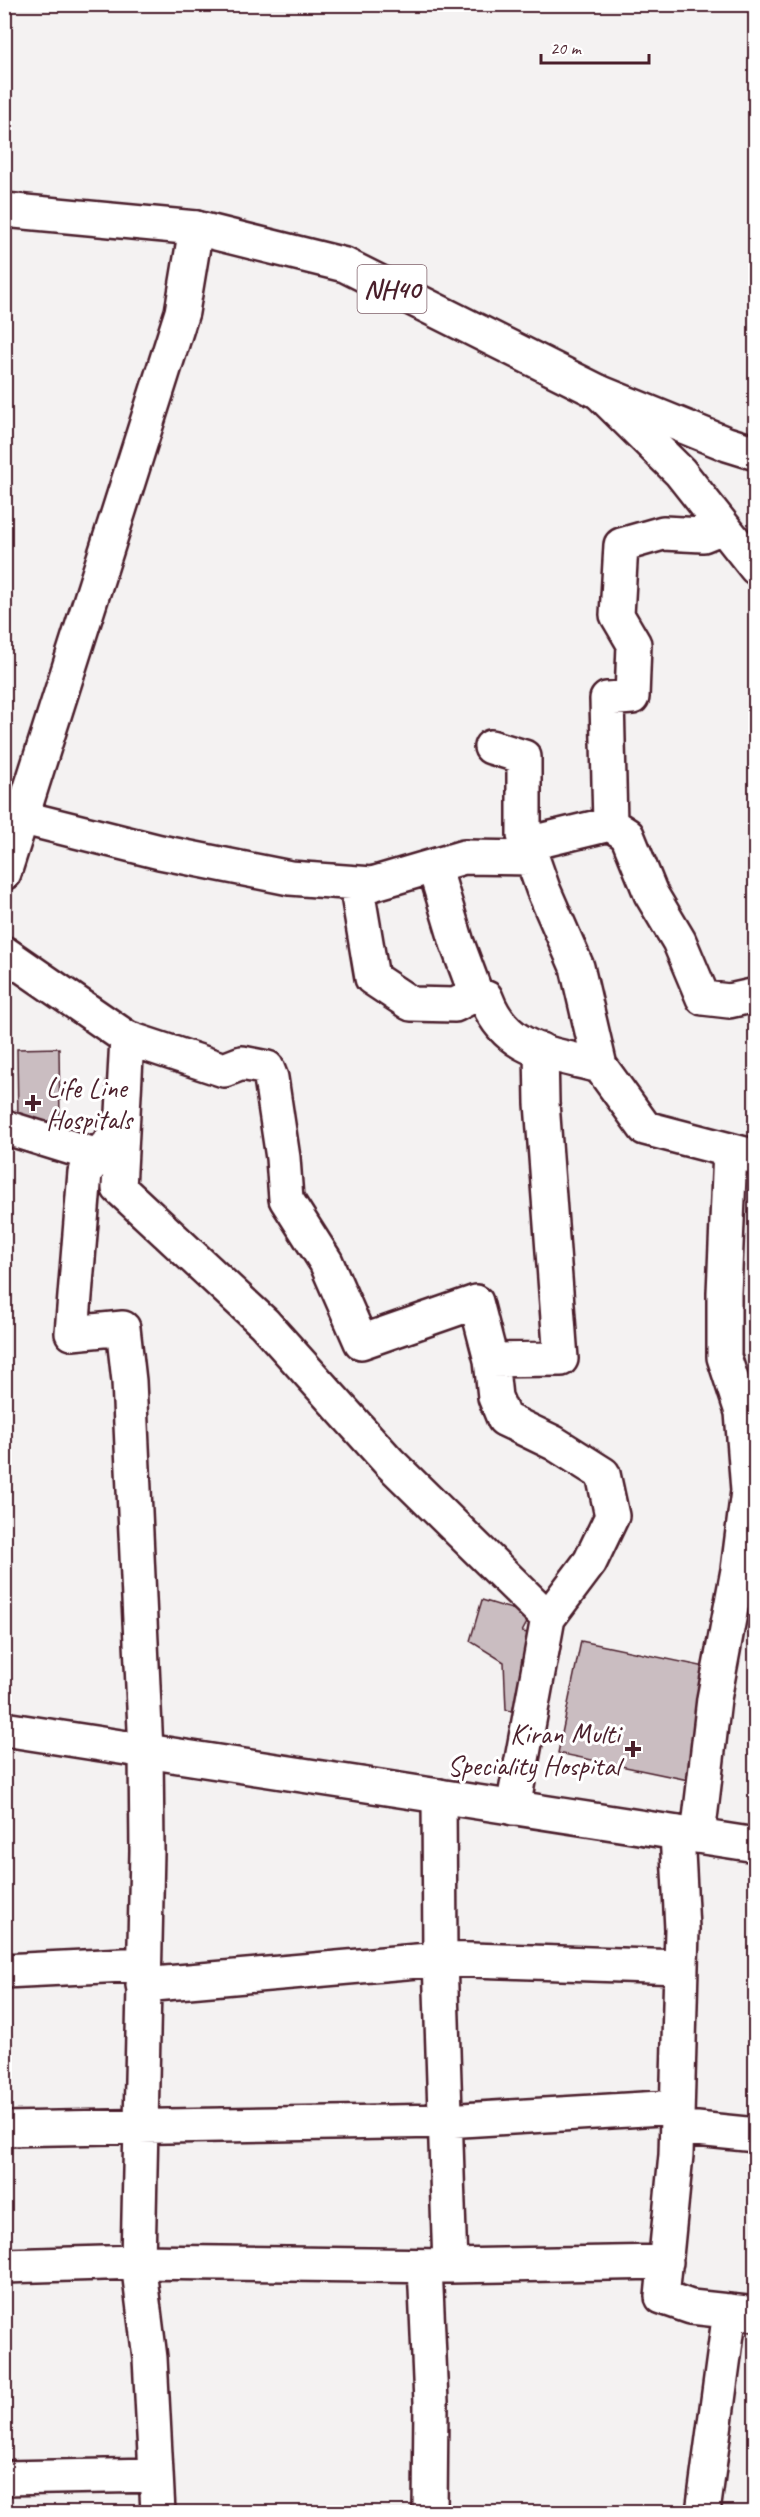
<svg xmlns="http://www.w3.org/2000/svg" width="760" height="2517" font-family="Caveat,sans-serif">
<rect width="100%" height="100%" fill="#f4f2f2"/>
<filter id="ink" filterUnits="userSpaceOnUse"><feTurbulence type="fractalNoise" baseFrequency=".0167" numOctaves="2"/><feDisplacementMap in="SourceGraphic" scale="12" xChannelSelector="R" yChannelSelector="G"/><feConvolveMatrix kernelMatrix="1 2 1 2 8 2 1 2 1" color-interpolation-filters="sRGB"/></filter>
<g filter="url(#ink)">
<!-- building -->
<path fill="#cabdc1" stroke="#4a1f2b" stroke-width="1.5" d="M59 1048 60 1121H18L17 1049Z
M482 1600 531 1615 522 1632 534 1634 530 1714 506 1710 504 1662 470 1641Z
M581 1641 720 1670 698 1782 558 1753Z"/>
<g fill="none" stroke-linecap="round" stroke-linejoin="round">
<defs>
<path id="minor" d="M599 392 680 472 756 568
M491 747 524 757V835L543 889 577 967 600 1066 645 1128 756 1157
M4 813 160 852 290 878 372 884 464 857 532 858
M610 824 627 835 651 894 679 941 703 998 729 1001 756 995
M527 844 610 824 607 699 632 697 634 644 617 615 621 545 663 533 703 535 723 527
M356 883 372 978 411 1004 455 1005 476 994 457 943 434 866
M4 953 127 1038 119 1188 264 1323 389 1462 548 1618 513 1808
M476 994 486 998C506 1052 550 1053 600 1066
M127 1038 224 1070 242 1063 267 1068 271 1078 283 1158 286 1199 326 1262 361 1342 476 1302 491 1360 495 1397 504 1419 554 1443 603 1474 612 1516 590 1562 548 1618
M4 1127 98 1156
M122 1127 85 1172 72 1333 123 1328 129 1381 146 1751 147 1851 138 2262 150 2358 158 2512
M491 1360 561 1359 542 1103 541 1050
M439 1796 440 1959 681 1967
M677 1833 682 1929 676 2155 662 2297 691 2307 756 2314
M698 1836 714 1699 738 1570 748 1491 742 1412 724 1357V1293L730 1150
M4 1971 144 1964
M143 1985 440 1959 450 2266 666 2262
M677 2127 756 2135
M4 2129 445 2121 677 2107
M4 2266 138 2262 450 2266
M425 2266 431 2402 430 2512
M4 2478 156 2475
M703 2512 730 2311"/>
<path id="tertiary" d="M4 1729 756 1845"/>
<path id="secondary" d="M4 873 182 312 196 228"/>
<path id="trunk" d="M4 210 196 228 345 265 599 392 727 444 756 453"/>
</defs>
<!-- minor casing -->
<use href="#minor" stroke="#4a1f2b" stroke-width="38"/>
<!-- tertiary casing -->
<use href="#tertiary" stroke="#4a1f2b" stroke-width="38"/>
<!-- secondary casing -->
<use href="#secondary" stroke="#4a1f2b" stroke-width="38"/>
<!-- trunk casing -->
<use href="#trunk" stroke="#4a1f2b" stroke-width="38"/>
<!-- minor -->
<use href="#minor" stroke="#fff" stroke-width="33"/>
<!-- tertiary -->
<use href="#tertiary" stroke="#fff" stroke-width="33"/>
<!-- secondary -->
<use href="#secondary" stroke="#fff" stroke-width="33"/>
<!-- trunk -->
<use href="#trunk" stroke="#fff" stroke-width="33"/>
</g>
</g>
<!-- markers -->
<g fill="#4a1f2b" stroke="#fff" stroke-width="2">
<path d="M30 1094h6v6h6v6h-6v6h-6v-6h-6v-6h6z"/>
<path d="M630 1740h6v6h6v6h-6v6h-6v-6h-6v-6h6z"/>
</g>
<g text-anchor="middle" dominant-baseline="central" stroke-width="6" stroke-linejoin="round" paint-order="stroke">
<!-- shield labels -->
<rect fill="#fff" stroke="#80626b" stroke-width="1.5" x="357.5" y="265" width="69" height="48" rx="4.5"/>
<g font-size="27" font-weight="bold" fill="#4a1f2b">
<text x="392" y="289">NH40</text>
</g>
<!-- poi labels -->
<g font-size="28" fill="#4a1f2b" stroke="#fff" text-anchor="start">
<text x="46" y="1087">Life Line<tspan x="46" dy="32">Hospitals</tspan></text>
<text x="620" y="1733" text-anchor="end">Kiran Multi<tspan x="620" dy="32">Speciality Hospital</tspan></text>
</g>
</g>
<!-- margin -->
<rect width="760" height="2517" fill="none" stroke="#fff" stroke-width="24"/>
<rect x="12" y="12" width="736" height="2493" fill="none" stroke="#4a1f2b" stroke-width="2" filter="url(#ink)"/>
<!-- scale -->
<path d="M541 54v9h108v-9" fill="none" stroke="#4a1f2b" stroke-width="3"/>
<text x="550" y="54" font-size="18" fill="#4a1f2b" stroke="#ffffff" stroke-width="4.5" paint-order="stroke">20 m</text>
</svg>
